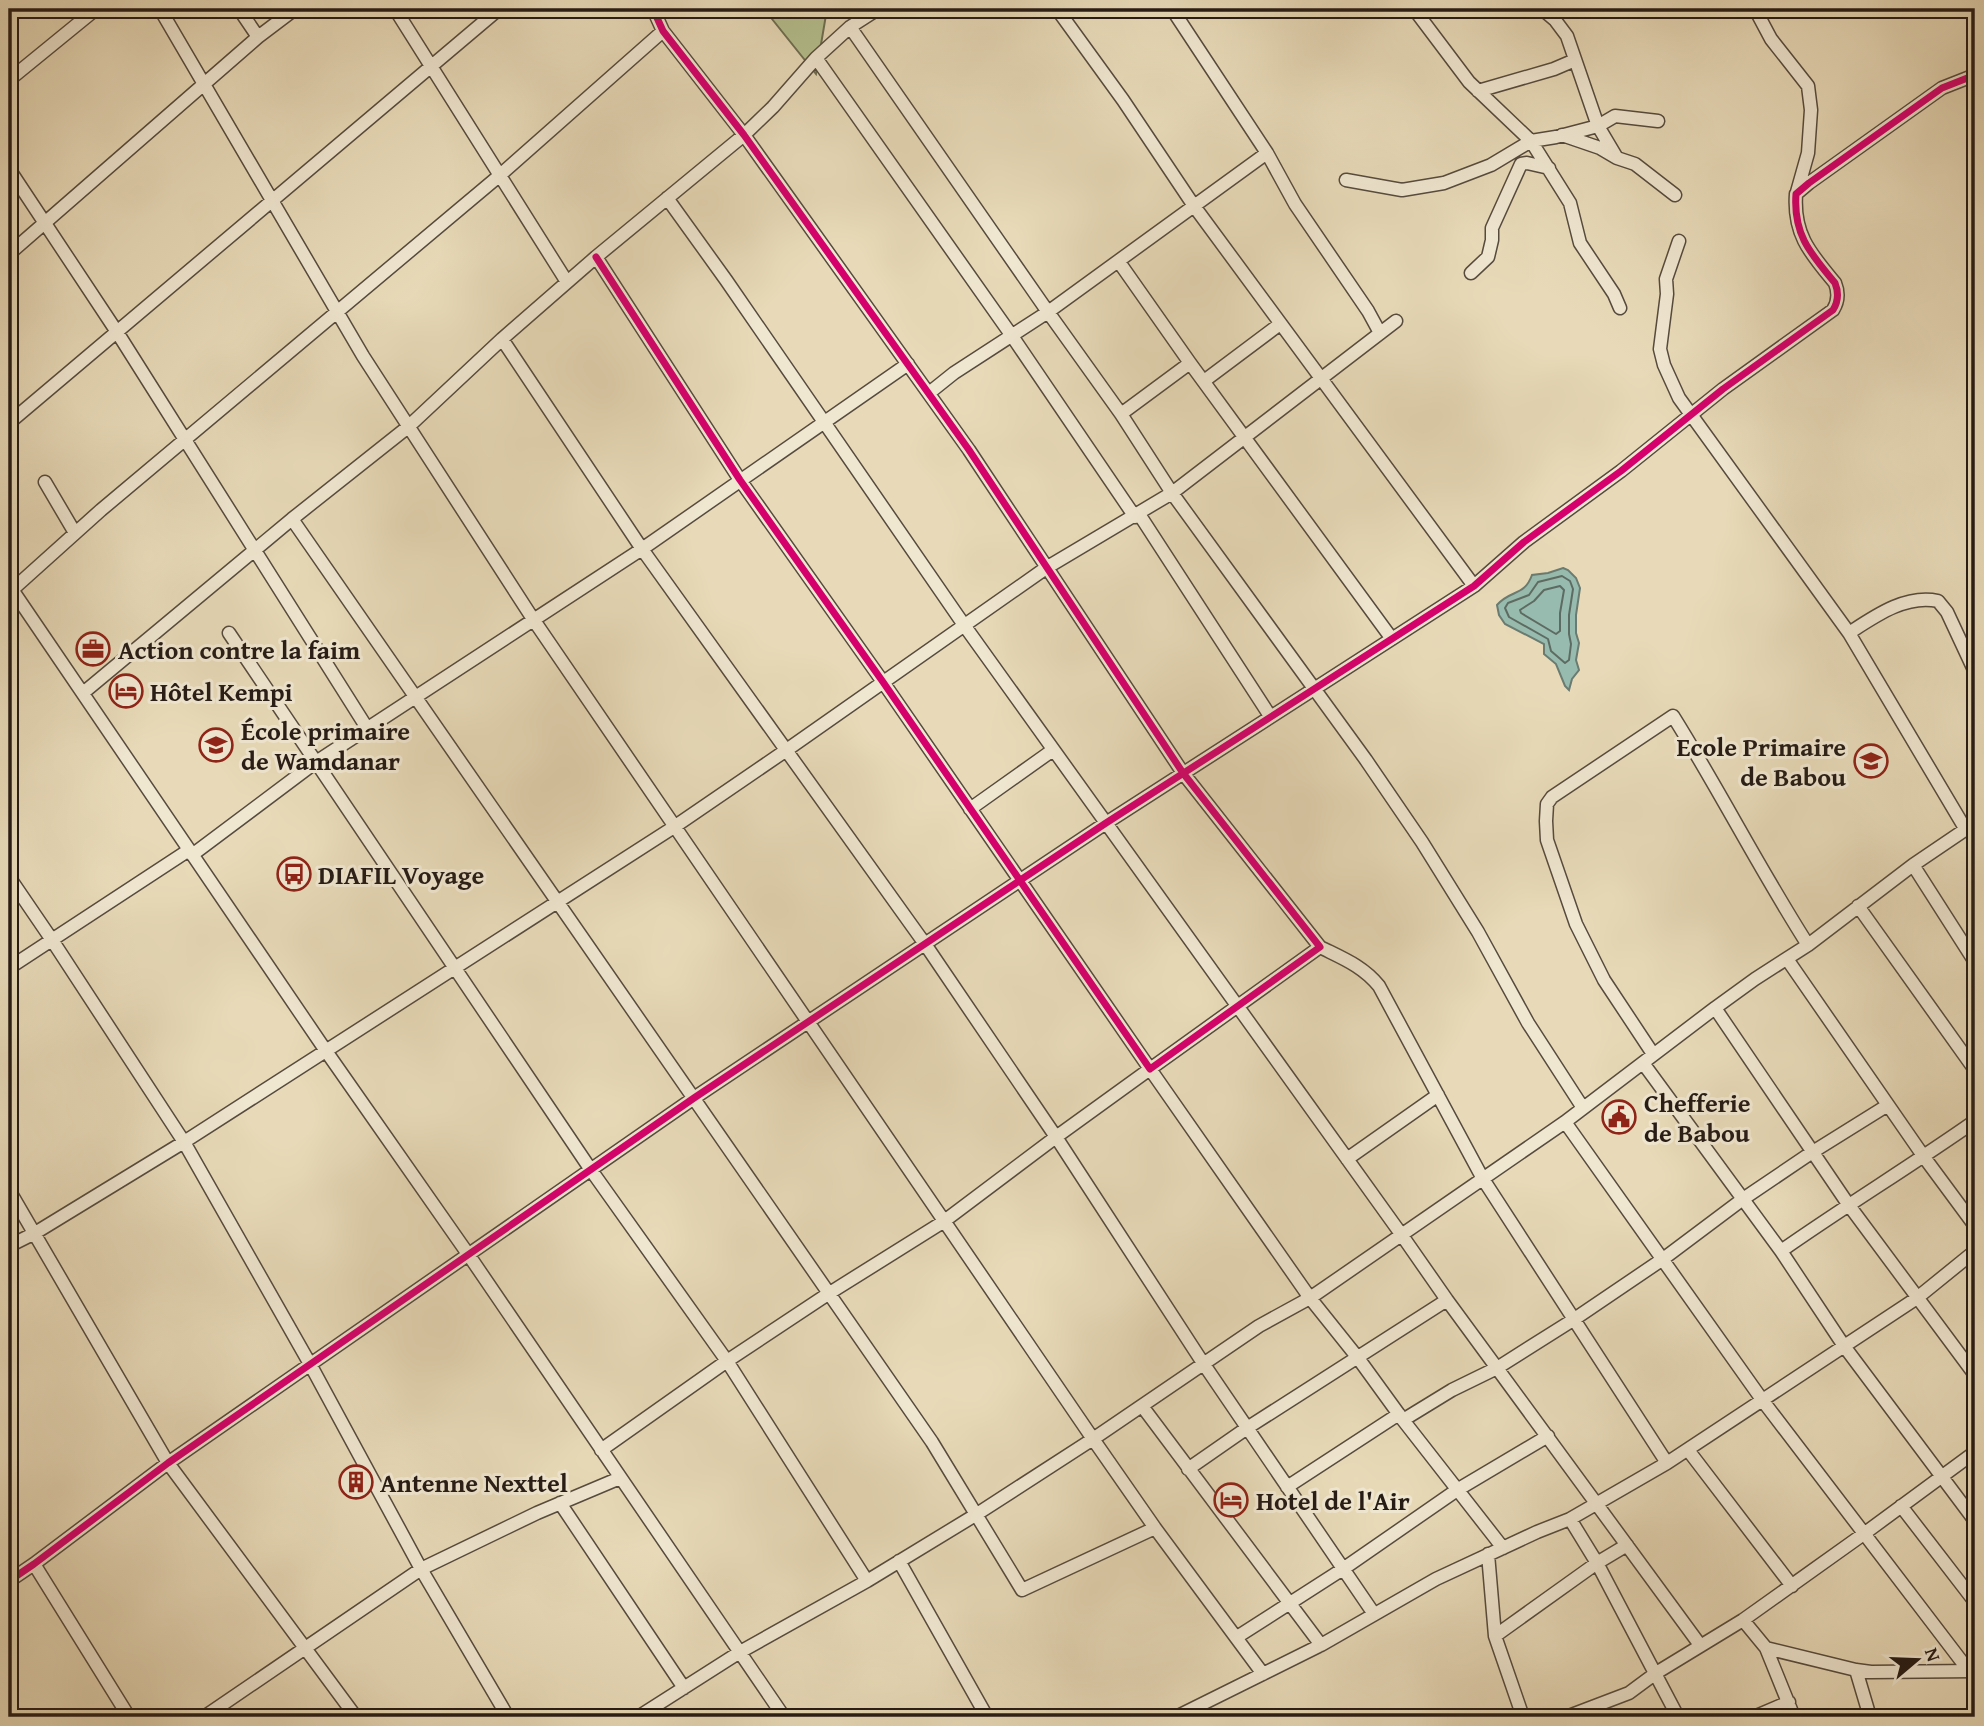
<svg xmlns="http://www.w3.org/2000/svg" width="1984" height="1726" font-family="'Gentium Book Plus',serif">
<rect width="100%" height="100%" fill="#e8dab8"/>
<filter id="stains"><feTurbulence type="fractalNoise" baseFrequency=".00286" numOctaves="4"/><feColorMatrix values="0 0 0 0 .2 0 0 0 0 .09 0 0 0 0 .02 0 0 0 .5 -.17"/></filter>
<radialGradient id="worn" r=".72"><stop offset=".6" stop-color="#630" stop-opacity="0"/><stop offset="1" stop-color="#630" stop-opacity=".3"/></radialGradient>
<!-- green -->
<path fill="#b5c08f" stroke="#6e6e52" stroke-width="2" d="M764 9H827L816 74Z"/>
<!-- water -->
<path fill="#97bbae" stroke="#6a7b71" stroke-width="2" d="M1563 568 1568 570 1576 578 1580 588 1576 615V633L1579 643 1576 660 1579 670 1572 679 1569 690 1565 686 1556 664 1544 654V644L1505 624 1499 615 1497 605C1511 589 1524 597 1532 575L1548 573Z"/>
<g fill="none" stroke-linecap="round" stroke-linejoin="round">
<!-- shore -->
<path stroke="#5e6b62" stroke-width="2" d="M1562 576 1570 581 1573 589 1569 615V634L1571 644 1569 660 1565 663 1551 651 1548 639 1509 617 1505 608 1508 603 1529 595 1538 582Z
M1560 586 1564 590 1560 613V631L1556 634 1521 613 1520 610 1534 601 1544 590Z"/>
<defs>
<path id="minor" d="M160 9 363 356 533 619 1093 1439 1155 1528 1263 1674
M239 9 258 37
M395 9 567 282
M1057 9 1123 100 1194 206 1474 586
M1172 9 1267 153 1295 204 1368 311 1380 333
M1414 9 1469 82 1531 141 1570 203 1580 243 1614 294 1620 308
M1542 9 1555 20 1567 36 1598 126 1617 158
M1755 9 1771 39 1808 86 1811 110 1808 153 1797 192
M850 27 1048 312 1121 414 1172 493 1366 760 1422 842 1478 932 1528 1023 1583 1108
M816 58 1012 336 1135 517
M9 80 96 9
M1478 91 1554 69 1575 60
M1562 135 1600 148 1617 158 1635 164 1675 195
M9 169 117 332 367 728
M1346 180 1402 190 1444 183 1491 165 1531 141 1556 137 1598 126 1615 116 1658 121
M667 198 726 280 964 625 1401 1234 1447 1300 1700 1645
M1679 241 1666 279 1667 294 1660 349 1664 365 1679 398 1849 633 1966 830
M9 254 258 37 295 9
M596 257 740 480 883 682 1150 1069 1320 947 1183 773 969 450 744 135 663 31 653 9
M1119 262 1190 363 1392 639
M1471 273 1488 257 1492 240V228L1521 164 1527 163 1549 168
M502 339 642 549 925 944 1056 1137 1203 1363 1374 1614
M1204 381 1280 324
M929 393 954 373 1048 312 1267 153
M1121 414 1190 363
M9 423 499 9
M45 482 75 533
M1139 514 1270 716
M292 519 932 1442 1022 1590 1155 1528
M9 585 326 1051 468 1254 784 1717
M12 590 101 510 499 176 663 31
M229 633 591 1170 727 1361 867 1581
M1849 633C1875 616 1906 594 1938 601L1947 612 1975 672
M83 693 292 519 408 427 502 339 596 257 744 135 773 107 816 58 850 27 878 9
M970 809 1053 750
M192 855 316 762 642 549 908 364
M1913 865 1975 962
M9 877 52 940 184 1142 310 1364 421 1569 508 1717
M1858 906 1975 1070
M1320 947C1342 958 1363 966 1379 986L1483 1179 1667 1463
M1787 959 1924 1157 1975 1226
M9 968 189 850
M1715 1008 1848 1204 1975 1375
M1653 1054 1604 980 1576 924 1547 840 1546 821 1547 804 1552 797 1673 716C1720 791 1760 870 1808 945
M1643 1063 1781 1251 1844 1346 1975 1521
M1565 1122 1763 1401 1969 1671
M1347 1159 1438 1095
M9 1190 168 1463 356 1717
M9 1246 35 1233 184 1142 674 827 788 749 1046 568 1172 493 1396 321
M1781 1251C1845 1206 1911 1166 1975 1121
M1142 1406 1321 1645
M1403 1420 1452 1390 1497 1368 1573 1320 1663 1259 1743 1199 1811 1153 1888 1105
M601 1450 727 1361 828 1294 943 1222 1056 1137 1150 1069 1310 1298 1358 1358 1403 1420 1503 1548
M1688 1450 1792 1586
M1188 1469 1247 1428 1447 1300
M1287 1487 1399 1414
M560 1503 684 1688
M1901 1506 1975 1602
M1570 1519 1597 1563 1678 1717
M1488 1554 1495 1636 1523 1717
M899 1561 987 1717
M34 1564 129 1717
M9 1581 34 1564 168 1463 694 1098 1106 823 1474 586 1524 542 1621 471 1723 389 1833 310C1838 302 1839 293 1835 283 1811 254 1793 235 1796 194L1809 183 1942 88 1975 75
M1743 1620 1766 1648 1794 1717
M1495 1636 1597 1563 1627 1545
M1237 1637 1343 1569 1457 1490 1548 1436
M1766 1648 1856 1670 1871 1672 1975 1671
M1856 1670 1870 1717
M204 1717 421 1569 537 1513 620 1478
M638 1717 740 1652 867 1581 977 1514 1093 1439 1259 1326 1310 1298 1565 1122 1715 1008 1755 979 1808 945 1913 865 1975 823
M1176 1717 1321 1645 1436 1579 1537 1532 1570 1519 1667 1463 1917 1298 1975 1251
M1566 1717 1629 1693 1656 1673 1743 1620 1865 1533 1975 1452
M1754 1717 1789 1702"/>
</defs>
<!-- minor casing -->
<use href="#minor" stroke="#564b3e" stroke-width="15"/>
<!-- minor -->
<use href="#minor" stroke="#f0e7d1" stroke-width="12"/>
<defs>
<path id="cycleway" d="M596 257 740 480 883 682 1150 1069 1320 947 1183 773 969 450 744 135 663 31 653 9
M9 1581 34 1564 168 1463 694 1098 1106 823 1474 586 1524 542 1621 471 1723 389 1833 310C1838 302 1839 293 1835 283 1811 254 1793 235 1796 194L1809 183 1942 88 1975 75"/>
</defs>
<!-- cycleway casing -->
<use href="#cycleway" stroke="#f0e7d1" stroke-width="11"/>
<!-- cycleway -->
<use href="#cycleway" stroke="#d6006c" stroke-width="7"/>
</g>
<!-- icons -->
<defs>
<symbol id="office-ring" viewBox="-11 -11 22 22"><circle r="9.5" fill="#f0e7d1" stroke="#8f2418" stroke-width="1.5"/><path d="M-6-3h4V-5.5h4V-3h4V5H-6ZM-1-4.5V-3h2v-1.5ZM-6 0V1H6V0Z" fill="#8f2418"/></symbol>
<symbol id="hotel-ring" viewBox="-11 -11 22 22"><circle r="9.5" fill="#f0e7d1" stroke="#8f2418" stroke-width="1.5"/><path d="M-6-4.5h1.5V1H6V5H4.5V3h-9V5H-6ZM-4 0a1.8 1.8 0 1 1 3.6 0ZM.5 0V-2.5h3Q6-2.5 6 0Z" fill="#8f2418"/></symbol>
<symbol id="school-ring" viewBox="-11 -11 22 22"><circle r="9.5" fill="#f0e7d1" stroke="#8f2418" stroke-width="1.5"/><path d="M0-5L7-2L0 1L-7-2ZM-4 1L0 2.5L4 1V4Q0 6-4 4Z" fill="#8f2418"/></symbol>
<symbol id="bus-ring" viewBox="-11 -11 22 22"><circle r="9.5" fill="#f0e7d1" stroke="#8f2418" stroke-width="1.5"/><path d="M-5-6H5V4H4V6H2V4H-2V6H-4V4H-5ZM-3.5-4V0h7V-4ZM-3.5 1.2v1.5H-2V1.2ZM2 1.2v1.5H3.5V1.2Z" fill="#8f2418"/></symbol>
<symbol id="civic-ring" viewBox="-11 -11 22 22"><circle r="9.5" fill="#f0e7d1" stroke="#8f2418" stroke-width="1.5"/><path d="M-.6-6.5H3V-4.5H.6V-3L4-1V1h2V6H-6V1h2V-1L-.6-3ZM-1.2 2.5V6h2.4V2.5Z" fill="#8f2418"/></symbol>
<symbol id="building-ring" viewBox="-11 -11 22 22"><circle r="9.5" fill="#f0e7d1" stroke="#8f2418" stroke-width="1.5"/><path d="M-4-6H4V6H1V3H-1V6H-4ZM-2.5-4.3h1.7v1.8h-1.7ZM.8-4.3h1.7v1.8H.8ZM-2.5-1h1.7V.8h-1.7ZM.8-1h1.7V.8H.8Z" fill="#8f2418"/></symbol>
</defs>
<g fill-rule="evenodd">
<use href="#office-ring" x="74" y="630" width="38" height="38"/>
<use href="#hotel-ring" x="107" y="672" width="38" height="38"/>
<use href="#school-ring" x="197" y="726" width="38" height="38"/>
<use href="#school-ring" x="1852" y="742" width="38" height="38"/>
<use href="#bus-ring" x="275" y="855" width="38" height="38"/>
<use href="#civic-ring" x="1600" y="1098" width="38" height="38"/>
<use href="#building-ring" x="337" y="1463" width="38" height="38"/>
<use href="#hotel-ring" x="1212" y="1481" width="38" height="38"/>
</g>
<g text-anchor="middle" dominant-baseline="central" stroke-width="6" stroke-linejoin="round" paint-order="stroke">
<!-- poi labels -->
<g font-size="26" font-weight="bold" fill="#261b15" stroke="#f0e7d1" text-anchor="start">
<text x="118" y="649">Action contre la faim</text>
<text x="150" y="691">Hôtel Kempi</text>
<text x="241" y="730">École primaire<tspan x="241" dy="30">de Wamdanar</tspan></text>
<text x="1846" y="746" text-anchor="end">Ecole Primaire<tspan x="1846" dy="30">de Babou</tspan></text>
<text x="318" y="874">DIAFIL Voyage</text>
<text x="1644" y="1102">Chefferie<tspan x="1644" dy="30">de Babou</tspan></text>
<text x="380" y="1482">Antenne Nexttel</text>
<text x="1256" y="1500">Hotel de l'Air</text>
</g>
</g>
<!-- margin -->
<rect width="1984" height="1726" fill="none" stroke="#e8dab8" stroke-width="35"/>
<rect x="10" y="10" width="1963" height="1705" fill="none" stroke="#261b15" stroke-width="3.5"/>
<rect x="18" y="18" width="1949" height="1691" fill="none" stroke="#261b15" stroke-width="2"/>
<!-- north arrow -->
<g transform="translate(1917 1660) rotate(71)" stroke="#f0e7d1" stroke-width="5" paint-order="stroke">
<path d="M0-5L12 26L0 18L-12 26Z" fill="#261b15"/>
<text y="-10" font-size="19" font-weight="bold" text-anchor="middle" fill="#261b15">N</text>
</g>
<rect width="100%" height="100%" filter="url(#stains)"/>
<rect width="100%" height="100%" fill="url(#worn)"/>
</svg>
